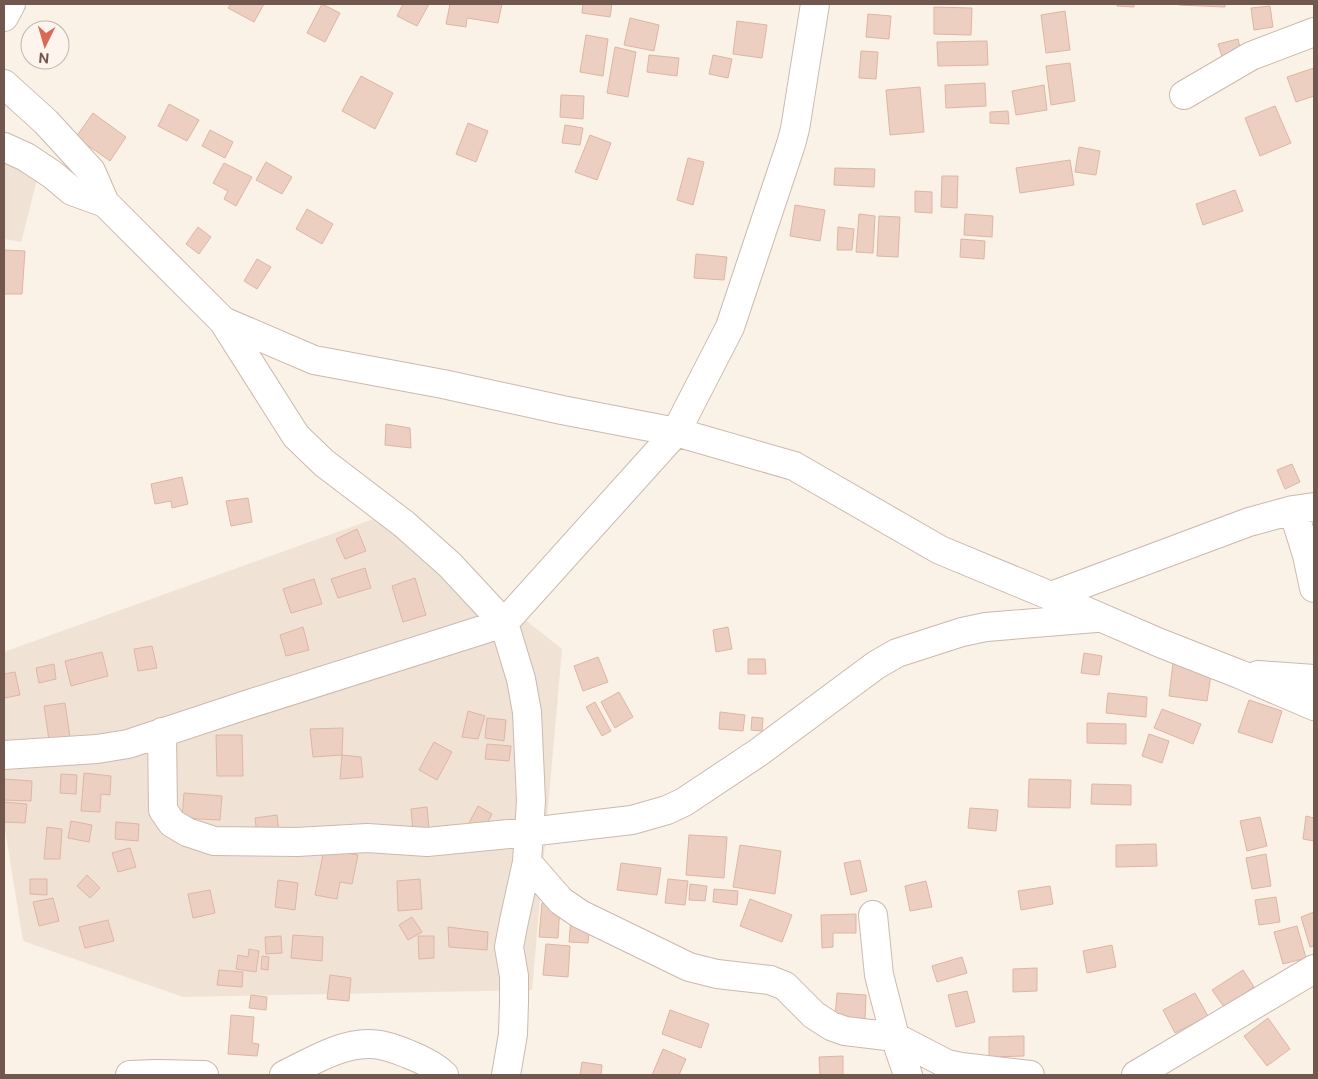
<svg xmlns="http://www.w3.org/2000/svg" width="1318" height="1079" font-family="'Public Sans',sans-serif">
<rect width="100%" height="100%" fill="#faf1e7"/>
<!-- residential -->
<path fill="#f1e2d6" d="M4 161 40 168 21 242 4 239Z
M390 513 562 649 532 990 183 997 23 941 4 823V652Z"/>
<!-- building -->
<path fill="#edcfc1" stroke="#deb5a3" d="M231 4H264L254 22 228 8Z
M322 4 340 13 325 42 307 33Z
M403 4H429L417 26 397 16Z
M450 4H502L498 23 467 18 466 27 446 24Z
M583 4H612L610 17 582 13Z
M1117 4H1134V7L1117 6Z
M1179 4H1225V7L1179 5Z
M1270 6 1273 27 1254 30 1251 8Z
M934 7 972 8 971 35 934 34Z
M1065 11 1070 50 1046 53 1041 15Z
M868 14 891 16 889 39 866 37Z
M630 18 659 25 654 51 624 45Z
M737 21 767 25 762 58 733 54Z
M586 35 608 39 603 76 580 72Z
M1238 39 1241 52 1222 57 1218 44Z
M987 41 988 65 938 66 937 42Z
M615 47 636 52 628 97 607 93Z
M861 51 878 52 876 79 859 78Z
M649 55 679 58 677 76 647 72Z
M713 55 732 59 728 78 709 74Z
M1070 63 1075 101 1051 105 1046 66Z
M1314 68V96L1296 102 1287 77Z
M361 76 393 93 375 129 342 111Z
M985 83 986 106 946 108 945 85Z
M1044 85 1047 110 1016 115 1012 91Z
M920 87 924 132 890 135 886 90Z
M561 95 584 96 583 119 560 117Z
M169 104 199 120 187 141 158 126Z
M1275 106 1291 143 1260 156 1245 118Z
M1008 111 1009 124 990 123V112Z
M93 113 126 137 110 161 76 137Z
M468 123 488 131 476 162 456 154Z
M565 125 583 128 580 145 562 143Z
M210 130 233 142 225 158 202 146Z
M590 135 611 143 597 180 575 172Z
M1079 147 1100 151 1096 175 1075 172Z
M688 158 704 162 693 205 677 200Z
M1070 160 1074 185 1020 193 1016 168Z
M266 162 292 177 282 194 256 180Z
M224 163 252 177 236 206 224 199 228 191 213 183Z
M835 168 875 169 874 187 834 185Z
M942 176H958L957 208 941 207Z
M1235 190 1243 211 1203 225 1196 204Z
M915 191 932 192V213L915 212Z
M795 205 825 210 820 241 790 236Z
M307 209 333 224 322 244 296 229Z
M859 214 875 216 873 253 856 252Z
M965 214 993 216 992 237 964 235Z
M879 216 900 217 898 257 877 256Z
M198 227 211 237 199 254 186 244Z
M838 227 854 229 852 250H837Z
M961 239 985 241 984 259 960 257Z
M4 250 25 251 22 294H4Z
M696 254 727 257 724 280 694 278Z
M257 259 271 267 257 289 244 281Z
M386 424 410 428 411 448 385 445Z
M1292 464 1300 482 1285 489 1277 470Z
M182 477 188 504 172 508 171 501 155 504 151 484Z
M248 498 252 522 231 526 226 501Z
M357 529 366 551 345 559 336 539Z
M365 568 371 588 338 598 331 579Z
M415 578 426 615 403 622 392 586Z
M314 579 322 604 291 613 283 589Z
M303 627 309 650 286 656 280 635Z
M728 627 732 649 716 652 713 630Z
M152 646 157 668 138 671 134 649Z
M102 652 108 676 71 686 65 661Z
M1084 653 1102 656 1099 675 1081 673Z
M598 657 608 682 583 691 574 666Z
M748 659H765L766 674H748Z
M1173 663 1212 668 1207 701 1169 696Z
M54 664 56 679 39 683 36 668Z
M15 672 20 695 4 698V674Z
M619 692 633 717 615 728 601 702Z
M1108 693 1147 697 1146 717 1106 713Z
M1249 700 1282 711 1272 743 1238 732Z
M595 702 611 731 602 736 586 707Z
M65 703 70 737 49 740 44 706Z
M1162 709 1201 724 1193 744 1154 728Z
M468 711 485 716 478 739 462 737Z
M720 712 745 715 743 731 719 729Z
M752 717 763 718 762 731 751 730Z
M487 718 506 720 504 741 485 738Z
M1087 723 1126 724V744L1087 743Z
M343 728 342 755 313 757 310 729Z
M1149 734 1169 741 1162 763 1142 756Z
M216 735H242L243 776H217Z
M434 742 452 752 437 780 419 770Z
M487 744 511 746 509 761 485 759Z
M342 755 361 757 363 777 340 779Z
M84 773 111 776 110 795 101 794 100 812 81 811Z
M61 774 77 775 76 794 60 793Z
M4 779 32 781 31 801 4 800Z
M1029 779 1071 780 1070 808 1028 807Z
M1092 784 1131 785V805L1091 804Z
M184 793 222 796 220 820 182 818Z
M4 802 27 804 25 823 4 822Z
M478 806 492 814 483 831 469 823Z
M427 807 429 829 413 831 411 809Z
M970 808 998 810 996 831 968 828Z
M277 815 279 832 257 835 255 818Z
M1306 816 1314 818V841L1303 839Z
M1260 817 1267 846 1247 851 1240 821Z
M71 821 92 825 89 842 68 838Z
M116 822 139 824 138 841 115 839Z
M47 827 62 829 60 859H44Z
M689 835 727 837 724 878 686 875Z
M1156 844 1157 866 1116 867V845Z
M740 845 781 851 775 894 733 887Z
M130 848 136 867 118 872 112 853Z
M324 849 358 855 352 884 340 882 337 899 315 895Z
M1266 854 1271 886 1252 889 1246 858Z
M860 860 867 891 851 895 844 863Z
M621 863 661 868 657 895 617 890Z
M87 875 100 888 90 898 77 886Z
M30 879H47V895L30 894Z
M420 879 422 909 398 911 397 881Z
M668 879 688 881 685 905 665 903Z
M278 880 298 883 295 910 275 907Z
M926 881 932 907 910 911 905 886Z
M690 884 707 886 705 901 689 900Z
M1050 886 1053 904 1021 910 1018 891Z
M714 889 738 891 737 905 713 902Z
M210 890 215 913 193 918 188 894Z
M1276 897 1280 922 1259 925 1255 900Z
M53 898 59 921 39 926 33 902Z
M750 899 792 915 782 942 740 926Z
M542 903 560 905 558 938 539 937Z
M1314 912V946L1310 947 1301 917Z
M856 914V933H833V947L822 948 821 915Z
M412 917 422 932 408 940 399 925Z
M571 918 590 920 588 943 569 942Z
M108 920 114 941 85 948 79 927Z
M1297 926 1306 958 1283 964 1274 932Z
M448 927 488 932 487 950 449 947Z
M293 935 323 937 322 961 291 958Z
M281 936 282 953 266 954 265 937Z
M418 936H434V958L419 959Z
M546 944 570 946 568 977 543 975Z
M1112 945 1116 967 1087 973 1083 951Z
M249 949 259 951 256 972 236 969 238 955 248 957Z
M262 956 269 957 268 970 261 969Z
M962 957 967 973 937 982 932 966Z
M1037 968V991L1013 992V969Z
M219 970 243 972 242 987 217 985Z
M1243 970 1254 987 1224 1007 1212 990Z
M330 975 351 978 349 1001 327 999Z
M967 991 975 1022 956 1027 948 995Z
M837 993 866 995 865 1020 835 1018Z
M1195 993 1208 1016 1175 1033 1163 1010Z
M251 995 267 997 266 1010 249 1008Z
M670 1010 709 1024 701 1048 662 1034Z
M231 1015 254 1017 252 1043 259 1044 257 1056 228 1054Z
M1268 1018 1290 1049 1267 1066 1244 1036Z
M1024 1036V1056L989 1057V1037Z
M663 1049 686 1059 679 1075H652Z
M843 1056V1075H820L819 1057Z
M582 1062 602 1065 601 1075H580Z"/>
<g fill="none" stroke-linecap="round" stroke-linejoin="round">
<defs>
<path id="minor" d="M4 17 11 4
M4 84 46 122 91 171 105 203
M1184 95 1251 56 1314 32
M4 147 26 157 53 175 72 191 105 203 223 321 314 360 443 384 562 410 676 432 794 466 940 550 1051 596 1160 643 1239 674 1314 706
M223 321 296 436 324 463 404 524 450 565 504 623 521 679 527 712 531 801 527 862 514 921 509 947 514 976V1002L513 1034 506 1075
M1293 510 1307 555 1314 588
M1051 596 1249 522 1293 510 1314 507
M1258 675 1314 679
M162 732 163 810 172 823 187 832 214 841 297 842 367 838 427 842 529 832 632 820 667 810 684 802 759 752 876 665 897 653 962 632 986 627 1096 618
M4 755 97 749 128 744 249 704 504 623 676 432 730 327 791 144 795 129 815 4
M527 862 561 901 580 914 689 967 717 974 770 980 785 986 814 1015 831 1026 845 1031 895 1037 947 1064 961 1067 1030 1075
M873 915 879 975 895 1037 908 1075
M130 1075 156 1074 204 1075
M284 1075C309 1063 341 1043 370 1044 383 1044 396 1049 408 1054 421 1059 434 1065 444 1075
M1136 1075 1314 969"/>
</defs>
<!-- minor casing -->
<use href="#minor" stroke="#cbb9ae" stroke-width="30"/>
<!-- minor -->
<use href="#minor" stroke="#fff" stroke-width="28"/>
</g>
<!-- border -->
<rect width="1318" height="1079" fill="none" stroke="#71574e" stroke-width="10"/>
<!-- north arrow -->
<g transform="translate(45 45) rotate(185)"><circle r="24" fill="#fdf5ed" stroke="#c5b6ad"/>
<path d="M0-4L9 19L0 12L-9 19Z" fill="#d96a57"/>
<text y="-8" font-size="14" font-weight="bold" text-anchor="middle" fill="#71574e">N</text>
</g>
</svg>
